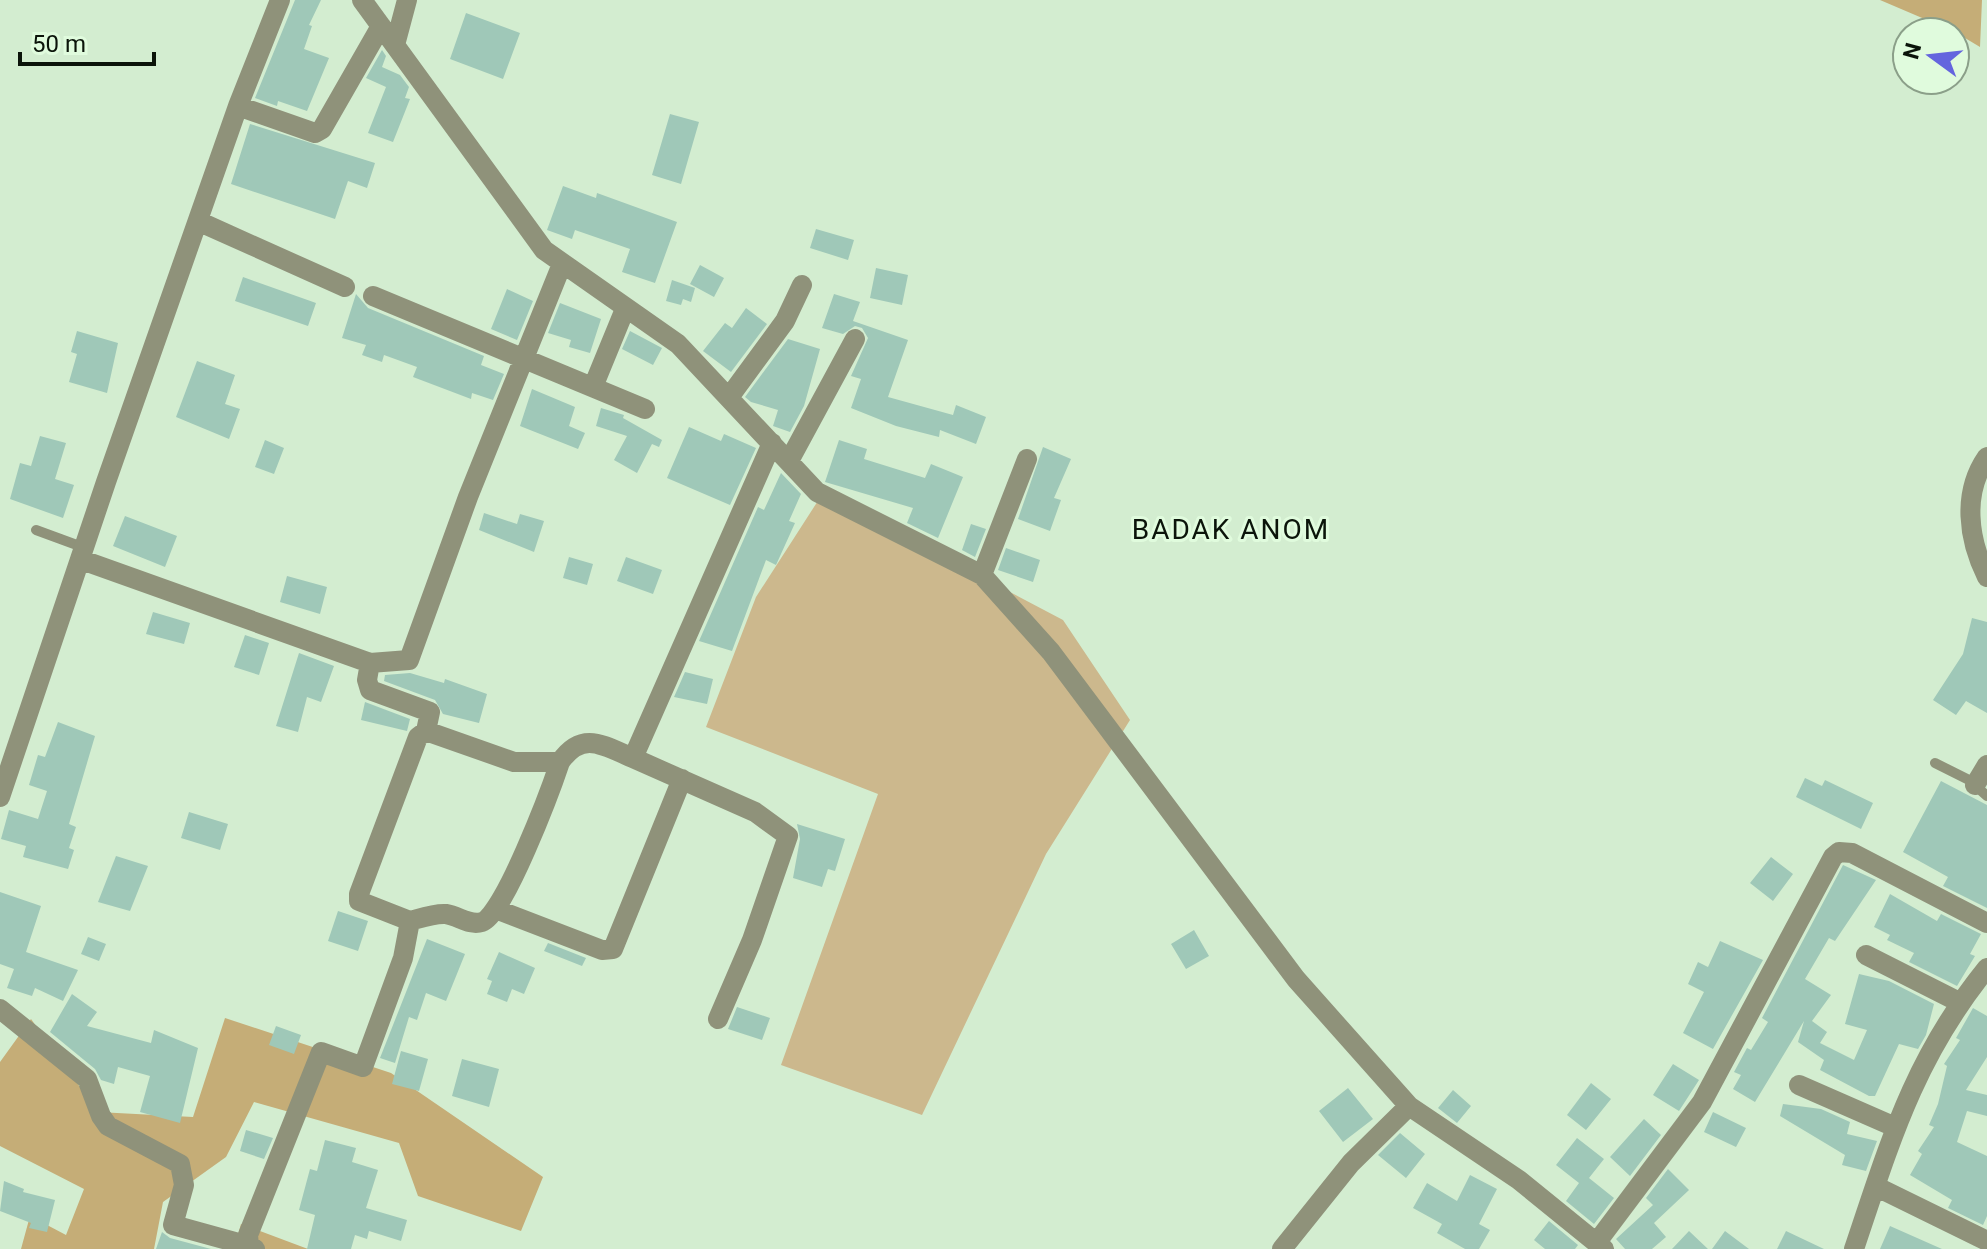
<svg xmlns="http://www.w3.org/2000/svg" width="1987" height="1249" font-family="Roboto,sans-serif">
<rect width="100%" height="100%" fill="#d3edd0"/>
<!-- green -->
<path fill="#ccb88d" d="M823 493 1063 620 1130 720 1046 854 922 1115 781 1065 878 794 706 727 756 597Z"/>
<!-- forest -->
<path fill="#c5ad77" d="M1880 0H1982L1980 47 1955 32Z
M225 1018 391 1073 543 1177 521 1231 418 1196 399 1143 254 1102 226 1157 163 1202 154 1249H21L30 1216 66 1235 84 1189 0 1146V1062L31 1019 98 1112 193 1117Z
M241 1224 308 1249H234Z"/>
<!-- building -->
<path fill="#9fc8b8" d="M295 0H321L309 25 312 26 304 49 329 58 307 111 278 101 277 106 255 98Z
M466 13 520 33 503 79 450 59Z
M382 50 386 56 382 67 400 75 409 87 405 98 410 99 393 142 368 133 386 87 366 78Z
M670 114 699 122 681 184 652 175Z
M250 124 375 163 367 188 348 181 335 219 231 184Z
M563 186 596 198 597 193 677 222 655 283 622 272 630 249 575 230 572 239 547 230Z
M816 229 854 240 848 260 810 248Z
M700 265 724 278 714 297 690 284Z
M876 268 908 275 902 305 870 298Z
M243 277 316 303 308 326 235 301Z
M672 280 695 288 691 302 683 299 681 305 666 301Z
M507 289 533 301 517 340 491 329Z
M356 294 368 308 484 356 481 365 504 374 493 400 472 393 471 399 413 377 417 367 384 355 382 362 362 355 366 345 342 338Z
M834 294 860 302 853 321 908 340 888 397 953 415 956 405 986 417 976 444 940 430 939 437 896 426 851 408 861 379 851 376 868 338 862 328 855 326 843 334 822 328Z
M560 303 601 319 590 353 569 347 571 340 548 333Z
M746 308 767 324 731 372 703 351 725 323 732 328Z
M77 331 118 343 107 393 69 382 77 354 71 352Z
M630 331 662 348 653 365 622 349Z
M788 339 820 349 804 406 790 432 773 426 778 410 751 402 745 397Z
M197 361 235 375 225 404 240 409 229 439 176 417Z
M532 389 575 407 569 426 585 433 578 449 520 426Z
M601 408 624 415 623 418 662 440 659 447 652 444 637 473 614 460 627 436 596 426Z
M689 427 721 441 724 434 756 448 730 505 667 478Z
M40 436 66 443 55 479 74 485 63 518 10 499 20 463 31 466Z
M265 440 284 448 274 474 255 467Z
M839 440 867 449 864 459 925 478 931 464 963 477 938 538 907 523 913 508 825 482Z
M1043 447 1071 459 1054 498 1061 500 1050 531 1018 519Z
M781 473 801 494 789 521 795 523 776 565 766 560 732 651 699 641 758 507 764 510Z
M484 513 517 524 520 514 544 521 534 552 479 530Z
M125 516 177 536 165 567 113 546Z
M971 524 986 529 975 557 962 550Z
M1006 548 1040 560 1033 582 998 570Z
M569 557 593 564 587 585 563 578Z
M626 557 662 570 653 594 617 581Z
M287 576 327 587 320 614 280 602Z
M153 612 190 623 184 644 146 634Z
M1972 618 1987 622V713L1966 701 1956 715 1933 700 1963 654Z
M245 635 269 643 259 675 234 667Z
M299 653 334 666 321 702 307 697 298 732 276 726Z
M685 672 713 679 707 704 674 697Z
M410 673 444 683 445 679 487 694 479 723 443 714 435 700 384 681 385 675Z
M365 702 410 719 407 731 361 720Z
M58 722 95 736 69 824 76 827 69 848 74 850 68 869 23 857 26 846 1 839 9 810 38 819 47 791 29 785 38 755 45 757Z
M1805 778 1822 786 1825 780 1873 803 1861 829 1796 797Z
M1941 781 1987 805V908L1943 886 1948 877 1903 852Z
M189 812 228 824 220 850 181 838Z
M797 824 845 839 835 871 828 869 822 887 793 878 800 839Z
M116 856 148 866 130 911 98 902Z
M1771 857 1793 874 1773 901 1750 883Z
M1843 865 1876 880 1835 941 1829 938 1805 979 1831 995 1812 1021 1827 1032 1820 1043 1854 1060 1867 1030 1845 1024 1859 974 1889 981 1934 1004 1926 1035 1918 1049 1899 1044 1875 1096H1869L1820 1070 1824 1060 1798 1042 1804 1021 1755 1102 1733 1089 1741 1075 1734 1072 1747 1048 1751 1050 1768 1022 1762 1018Z
M0 892 41 906 26 952 78 970 63 1001 35 988 32 996 7 988 14 969 0 964Z
M1890 894 1937 921 1941 914 1981 934 1970 954 1975 956 1957 986 1909 962 1914 953 1887 940 1890 935 1874 927Z
M338 911 368 921 358 951 328 941Z
M1194 930 1209 956 1186 969 1171 944Z
M88 937 106 944 99 961 81 954Z
M427 939 465 954 446 1001 426 993 417 1020 409 1017 395 1063 380 1058Z
M1720 941 1763 960 1713 1049 1683 1033 1704 992 1688 984 1698 962 1708 967Z
M548 943 586 958 582 966 544 951Z
M499 952 535 968 524 994 512 989 507 1002 487 994 492 981 487 979Z
M72 994 97 1012 87 1026 151 1043 154 1030 198 1048 180 1123 140 1112 150 1076 118 1067 114 1084 101 1080 95 1069 50 1032Z
M737 1007 770 1018 762 1040 728 1029Z
M1973 1008 1987 1016V1057L1966 1090 1987 1095V1116L1967 1111 1957 1142 1987 1156V1216L1983 1225 1948 1208 1952 1200 1910 1175 1922 1154 1918 1151 1934 1127 1929 1125 1938 1104 1947 1066 1944 1064 1960 1040 1956 1038Z
M276 1026 301 1035 294 1054 269 1045Z
M401 1051 428 1059 419 1091 392 1084Z
M462 1059 499 1069 489 1107 452 1096Z
M1673 1064 1699 1080 1679 1111 1653 1095Z
M1591 1083 1611 1099 1586 1130 1567 1115Z
M1348 1088 1373 1119 1343 1142 1319 1111Z
M1453 1090 1471 1106 1457 1123 1438 1108Z
M1783 1104 1821 1109 1850 1122 1847 1134 1877 1141 1866 1171 1842 1165 1845 1155 1780 1116Z
M1713 1112 1746 1128 1736 1147 1704 1132Z
M1644 1119 1661 1135 1630 1176 1610 1157Z
M246 1130 273 1138 264 1159 240 1151Z
M1400 1133 1425 1154 1406 1178 1378 1155Z
M1577 1138 1604 1159 1589 1178 1614 1198 1594 1224 1566 1201 1579 1183 1556 1165Z
M325 1140 356 1148 352 1162 378 1170 366 1208 407 1220 401 1241 369 1231 367 1239 355 1235 351 1249H307L315 1215 299 1210 310 1169 317 1171Z
M1668 1169 1689 1190 1654 1223 1666 1237 1652 1249H1625L1616 1239 1653 1205 1646 1198Z
M1470 1175 1497 1189 1479 1224 1490 1230 1479 1249H1465L1437 1233 1442 1224 1413 1208 1427 1183 1457 1201Z
M4 1181 24 1189 23 1192 55 1200 47 1232 29 1228 31 1223 0 1211Z
M1549 1221 1578 1245 1575 1249H1545L1534 1240Z
M1890 1226 1942 1249H1880Z
M1689 1231 1708 1249H1672Z
M1725 1231 1749 1249H1712Z
M1786 1231 1824 1249H1777Z
M162 1232 170 1238 211 1249H156Z"/>
<g fill="none" stroke-linecap="round" stroke-linejoin="round">
<!-- service -->
<path stroke="#8f927a" stroke-width="10" d="M36 530 85 548
M1935 763 1969 780 1987 796"/>
<!-- minor -->
<path stroke="#8f927a" stroke-width="20" d="M362 0 544 250 678 344 817 492 982 575 1051 652 1296 979 1409 1106 1519 1180 1604 1249
M395 45 407 0
M238 106 315 133 322 129 381 26
M200 222 345 287
M373 296 645 409
M593 387 625 309
M730 396 785 321 802 285
M1987 457C1962 493 1968 539 1987 577
M789 461 855 339
M82 560 370 663 367 680 370 690 430 712 426 731
M982 575 1027 459
M370 663 409 660 468 497 562 264
M1975 785 1987 765
M0 797 106 482 238 106 280 0
M498 910 602 950 613 949 682 779
M410 921C421 918 435 913 446 914 459 916 469 926 482 922 504 915 551 789 560 762
M1866 955 1959 1002
M0 1009 87 1079 101 1116 108 1126 180 1164 184 1185 173 1225 249 1246
M718 1019 752 940 788 836 755 812 633 758 772 443
M1799 1085 1895 1127
M1877 1187 1987 1241
M1597 1242 1702 1102 1833 857 1839 852 1852 853 1987 923
M255 1249 249 1246 248 1235 321 1052 363 1067 403 958 410 921 359 901V894L418 737 426 731 514 762H560C582 730 603 745 633 758
M1282 1249 1351 1163 1409 1106
M1854 1249C1890 1142 1914 1058 1987 968"/>
</g>
<g text-anchor="middle" dominant-baseline="central" stroke-width="6" stroke-linejoin="round" paint-order="stroke">
<!-- quarter labels -->
<g font-size="28" letter-spacing="2" fill="#0b140a" stroke="#e0fbdd">
<text x="1231" y="529">BADAK ANOM</text>
</g>
</g>
<!-- north arrow -->
<g transform="translate(1931 56) rotate(285)"><circle r="38" fill="#e0fbdd" stroke="#8b9f89" stroke-width="2"/>
<path d="M0-6L14 30L0 20L-14 30Z" fill="#6465de"/>
<text y="-12" font-size="22" font-weight="bold" text-anchor="middle" fill="#0b140a">N</text>
</g>
<!-- scale -->
<path d="M20 52v12h134v-12" fill="none" stroke="#0b140a" stroke-width="4"/>
<text x="32" y="52" font-size="24" fill="#0b140a" stroke="#e0fbdd" stroke-width="6" paint-order="stroke">50 m</text>
</svg>
